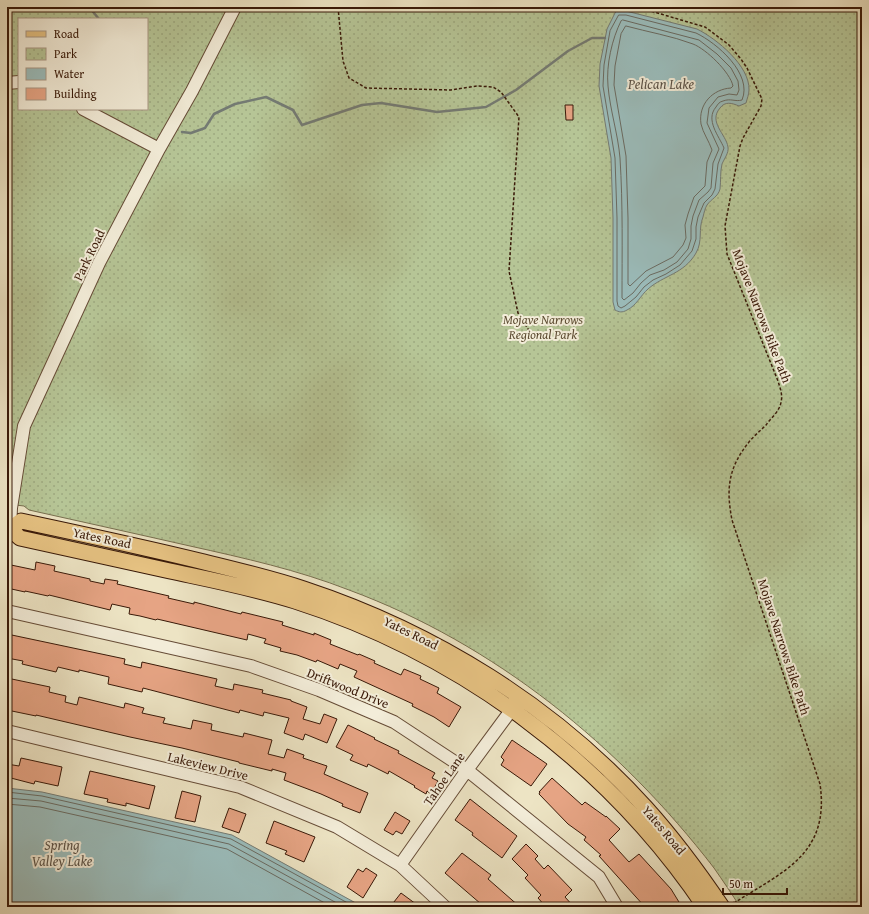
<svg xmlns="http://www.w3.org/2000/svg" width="869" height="914" font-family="'Gentium Book Plus',serif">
<defs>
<pattern id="park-dots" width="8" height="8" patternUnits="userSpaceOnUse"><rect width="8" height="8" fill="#b6c596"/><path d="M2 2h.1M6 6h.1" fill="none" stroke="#9da980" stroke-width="1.8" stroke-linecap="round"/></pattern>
</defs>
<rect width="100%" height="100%" fill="#ede4c4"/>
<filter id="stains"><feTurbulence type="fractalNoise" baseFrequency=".005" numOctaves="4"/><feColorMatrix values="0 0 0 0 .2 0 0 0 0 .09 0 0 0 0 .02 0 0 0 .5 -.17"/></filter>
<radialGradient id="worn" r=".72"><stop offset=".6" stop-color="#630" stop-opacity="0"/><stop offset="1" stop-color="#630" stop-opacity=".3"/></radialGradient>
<!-- park -->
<path fill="url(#park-dots)" stroke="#786f4f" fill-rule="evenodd" d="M7 7H862V907H740C732 894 723 881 714 868 620 746 495 644 349 590 298 570 244 558 190 546 137 534 83 522 29 510L24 506 7 504ZM19 19H147V109H19Z"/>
<!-- water -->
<path fill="#9bbdbc" stroke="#747b74" d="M616 11H626L697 29C717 39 750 66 749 90 749 94 747 99 746 103L739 106C732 103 725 101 720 108 708 122 726 134 728 147 729 153 724 159 722 164 720 172 721 181 720 189 718 197 711 199 707 205 705 208 704 213 703 217 698 229 703 241 696 253 684 274 664 275 648 289 641 295 636 306 627 310 622 313 619 312 615 310L613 302V218L611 158 599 86 600 64 607 29Z
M7 788 42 792 232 835 363 907H7Z"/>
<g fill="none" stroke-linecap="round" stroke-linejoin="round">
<!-- shore -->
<path stroke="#6a6b62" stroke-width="1" d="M619 15H626L696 33C717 43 753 74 742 100 735 102 731 98 723 101 719 102 718 104 716 107 705 120 719 136 724 148L718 164 715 189 712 195 704 203 698 217 696 227V239L692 251 680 265 666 274 653 280 644 287 636 297 625 306 621 308 618 306 617 301V218L615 158 603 86 604 65 610 31Z
M623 20 699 40 717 54 731 68 738 81 739 90 737 95 729 94 718 97 709 108 707 123 719 149 713 163 711 188 708 192 699 200 693 216 691 226V239L688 249 677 262 664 270 650 275 641 283 633 293 624 300 622 298C622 252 623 205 620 158 618 134 610 110 608 86 606 65 612 39 621 21Z
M626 26C648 32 672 36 693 44 706 49 730 72 733 86L731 88C713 89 698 104 701 124 703 133 709 141 712 150L707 162 705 186 694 197 688 214 685 225 686 238 683 245 673 257 646 271 630 286 628 284V218L626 156 614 85 615 66 621 34Z
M7 792 42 796 231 839 355 907
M7 798 41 801 229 844 344 907
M7 804 40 807 227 849 332 907"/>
<!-- stream -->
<path stroke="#747b74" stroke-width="2.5" d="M89 7 99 19
M182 132 191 133 205 128 214 114 235 104 266 97 293 110 302 125 362 105 381 103 437 112 486 107 516 90 568 51 592 38H605"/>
</g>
<!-- building -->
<path fill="#e6a484" stroke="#391908" d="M565 105H573V120H566Z
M36 562 55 566 54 571 90 579V581L104 584 105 579 118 581 117 584 169 596 168 598 194 604V602L241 614 242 612 283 622 282 625 314 635V633L331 640 330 644 358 655 359 654 375 661 374 663 401 675 404 669 421 676 420 679 439 688 437 693 461 707 449 727 434 717 412 706 413 704 354 677 357 671 340 664 338 669 317 660 316 662 297 655 280 651 281 648 264 643 266 639 248 634 247 640 157 619 156 620 140 616 129 614 130 608 112 604 110 610 49 595 48 596 25 591V592L7 588 11 565 35 570Z
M7 634 125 659 124 664 141 668 142 662 217 679 215 686 233 690 234 684 263 690 262 693 291 700V701L307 707 303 719 320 724 324 714 337 719 327 743 305 734 303 740 284 733 289 718 264 712 263 716 240 710 239 713 143 688 142 692 108 684 109 677 79 670V672L58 667 56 672 22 664 23 661 7 658Z
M7 678 50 687 49 692 66 696 65 702 77 705 79 697 124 708 125 703 144 708 142 713 165 718 163 723 191 729 193 720 212 724 211 730 243 737 244 733 272 740 268 754 284 758 287 749 304 755 303 758 327 766 324 774 368 793 360 813 342 806 343 804 321 794 284 780 286 773 272 769V771L239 763V762L182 748 130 737 36 715V716L7 710Z
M348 725 375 738 374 739 399 751 398 753 435 773 432 778 438 781 431 794 427 791 426 794 414 787 415 786 389 771 388 774 368 764 367 767 350 760 353 755 336 747Z
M512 740 547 764 531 786 501 765 504 760 501 757Z
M21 758 62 767 58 786 35 781 34 784 7 777V764L19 766Z
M90 771 155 786 149 809 126 803V806L107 802 108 799 84 794Z
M552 778 582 805 585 802 606 817V816L620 829 609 840 629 862 639 854 671 889 682 907H645L599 856 601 855 584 840 586 837 568 824 539 794 540 792H539Z
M182 791 201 796 195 822 175 818Z
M470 799 517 836 502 858 472 835 473 833 455 820Z
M229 808 246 814 239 833 222 827Z
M395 812 410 821 402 834 396 831 393 835 384 830Z
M274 821 315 837 304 862 285 854 287 851 266 843Z
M526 844 538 856 535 859 544 869 548 865 572 890 565 897 574 907H546L538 898 541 895 525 878 528 875 512 859Z
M462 853 491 875 488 879 520 907H479L481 904 445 873Z
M366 868 377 875 363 898 347 887 358 869 363 872Z
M401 893 420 907H390Z"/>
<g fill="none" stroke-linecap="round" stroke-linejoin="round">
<defs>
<path id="minor" d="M7 83 19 82
M83 109 159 149
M10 529 11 508 24 426 99 263 159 149 192 91 235 7
M7 611 251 666 319 690 394 722 467 770 599 877 617 907
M7 731 240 787 337 827 400 865 445 907
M400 865 467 770 512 709"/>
<path id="major" d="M7 529H10L20 538C70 549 120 560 170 571 212 580 254 588 295 601 461 654 608 763 705 907
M10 529 21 521C82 534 143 547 204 562 237 570 271 578 304 589 434 632 554 706 646 808 674 839 699 873 722 907"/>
</defs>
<!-- minor casing -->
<use href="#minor" stroke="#664c37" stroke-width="14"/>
<!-- major casing -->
<use href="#major" stroke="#391908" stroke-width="17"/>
<!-- path -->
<path stroke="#391908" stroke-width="1.5" stroke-dasharray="3 2" stroke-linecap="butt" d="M338 7 343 61 349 78 366 88 451 90 477 86 493 87 501 92 519 117 509 271 518 313 535 340
M637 7 705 27 729 45 741 59 747 68 762 99 761 106 743 138 740 146 725 226 727 254 778 381C780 388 783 395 781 402 780 411 771 418 766 425 760 431 754 436 749 442 728 468 726 489 732 520L820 784C830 854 784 871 734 903
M733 902 737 907"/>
<!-- minor -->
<use href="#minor" stroke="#f3edd9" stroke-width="12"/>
<!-- major -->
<use href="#major" stroke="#e6c282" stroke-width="15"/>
</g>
<g text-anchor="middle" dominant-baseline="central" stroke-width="4" stroke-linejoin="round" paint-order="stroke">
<!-- street labels -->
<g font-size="13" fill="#391908" stroke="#f3edd9">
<text transform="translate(89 255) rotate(-64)">Park Road</text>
<text transform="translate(762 316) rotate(69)">Mojave Narrows Bike Path</text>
<text transform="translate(102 538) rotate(12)">Yates Road</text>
<text transform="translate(411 633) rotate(26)">Yates Road</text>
<text transform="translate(784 647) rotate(72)">Mojave Narrows Bike Path</text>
<text transform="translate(348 688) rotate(22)">Driftwood Drive</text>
<text transform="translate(208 766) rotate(14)">Lakeview Drive</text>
<text transform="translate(444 779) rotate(-55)">Tahoe Lane</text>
<text transform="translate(664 830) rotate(50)">Yates Road</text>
</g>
<!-- park labels -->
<g font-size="13" font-style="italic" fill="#5e4d33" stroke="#f3edd9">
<text x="543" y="319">Mojave Narrows<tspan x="543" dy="15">Regional Park</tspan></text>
</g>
<!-- water labels -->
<g font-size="14" font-style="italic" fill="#5b5247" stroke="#f3edd9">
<text x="661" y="84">Pelican Lake</text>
<text x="62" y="845">Spring<tspan x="62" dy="16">Valley Lake</tspan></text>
</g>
</g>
<!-- margin -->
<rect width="869" height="914" fill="none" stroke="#ede4c4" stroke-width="24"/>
<rect x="8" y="8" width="853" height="898" fill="none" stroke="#391908" stroke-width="2"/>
<rect x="12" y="12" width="845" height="890" fill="none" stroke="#391908"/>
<!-- legend -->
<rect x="18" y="18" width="130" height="92" fill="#f3edd9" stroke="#a99885"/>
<rect x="26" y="31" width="20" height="6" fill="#e6c282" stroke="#a99885"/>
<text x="54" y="38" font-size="12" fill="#391908">Road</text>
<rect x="26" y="48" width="20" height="12" fill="url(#park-dots)" stroke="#a99885"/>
<text x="54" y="58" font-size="12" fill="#391908">Park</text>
<rect x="26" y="68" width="20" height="12" fill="#9bbdbc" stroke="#a99885"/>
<text x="54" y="78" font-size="12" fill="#391908">Water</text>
<rect x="26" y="88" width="20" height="12" fill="#e6a484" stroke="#a99885"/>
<text x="54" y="98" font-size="12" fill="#391908">Building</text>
<!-- scale -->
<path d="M723 888v6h64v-6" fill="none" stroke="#391908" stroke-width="2"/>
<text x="729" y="888" font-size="12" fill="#391908" stroke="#f3edd9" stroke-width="3" paint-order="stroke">50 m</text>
<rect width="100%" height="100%" filter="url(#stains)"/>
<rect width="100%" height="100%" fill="url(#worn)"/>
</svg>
